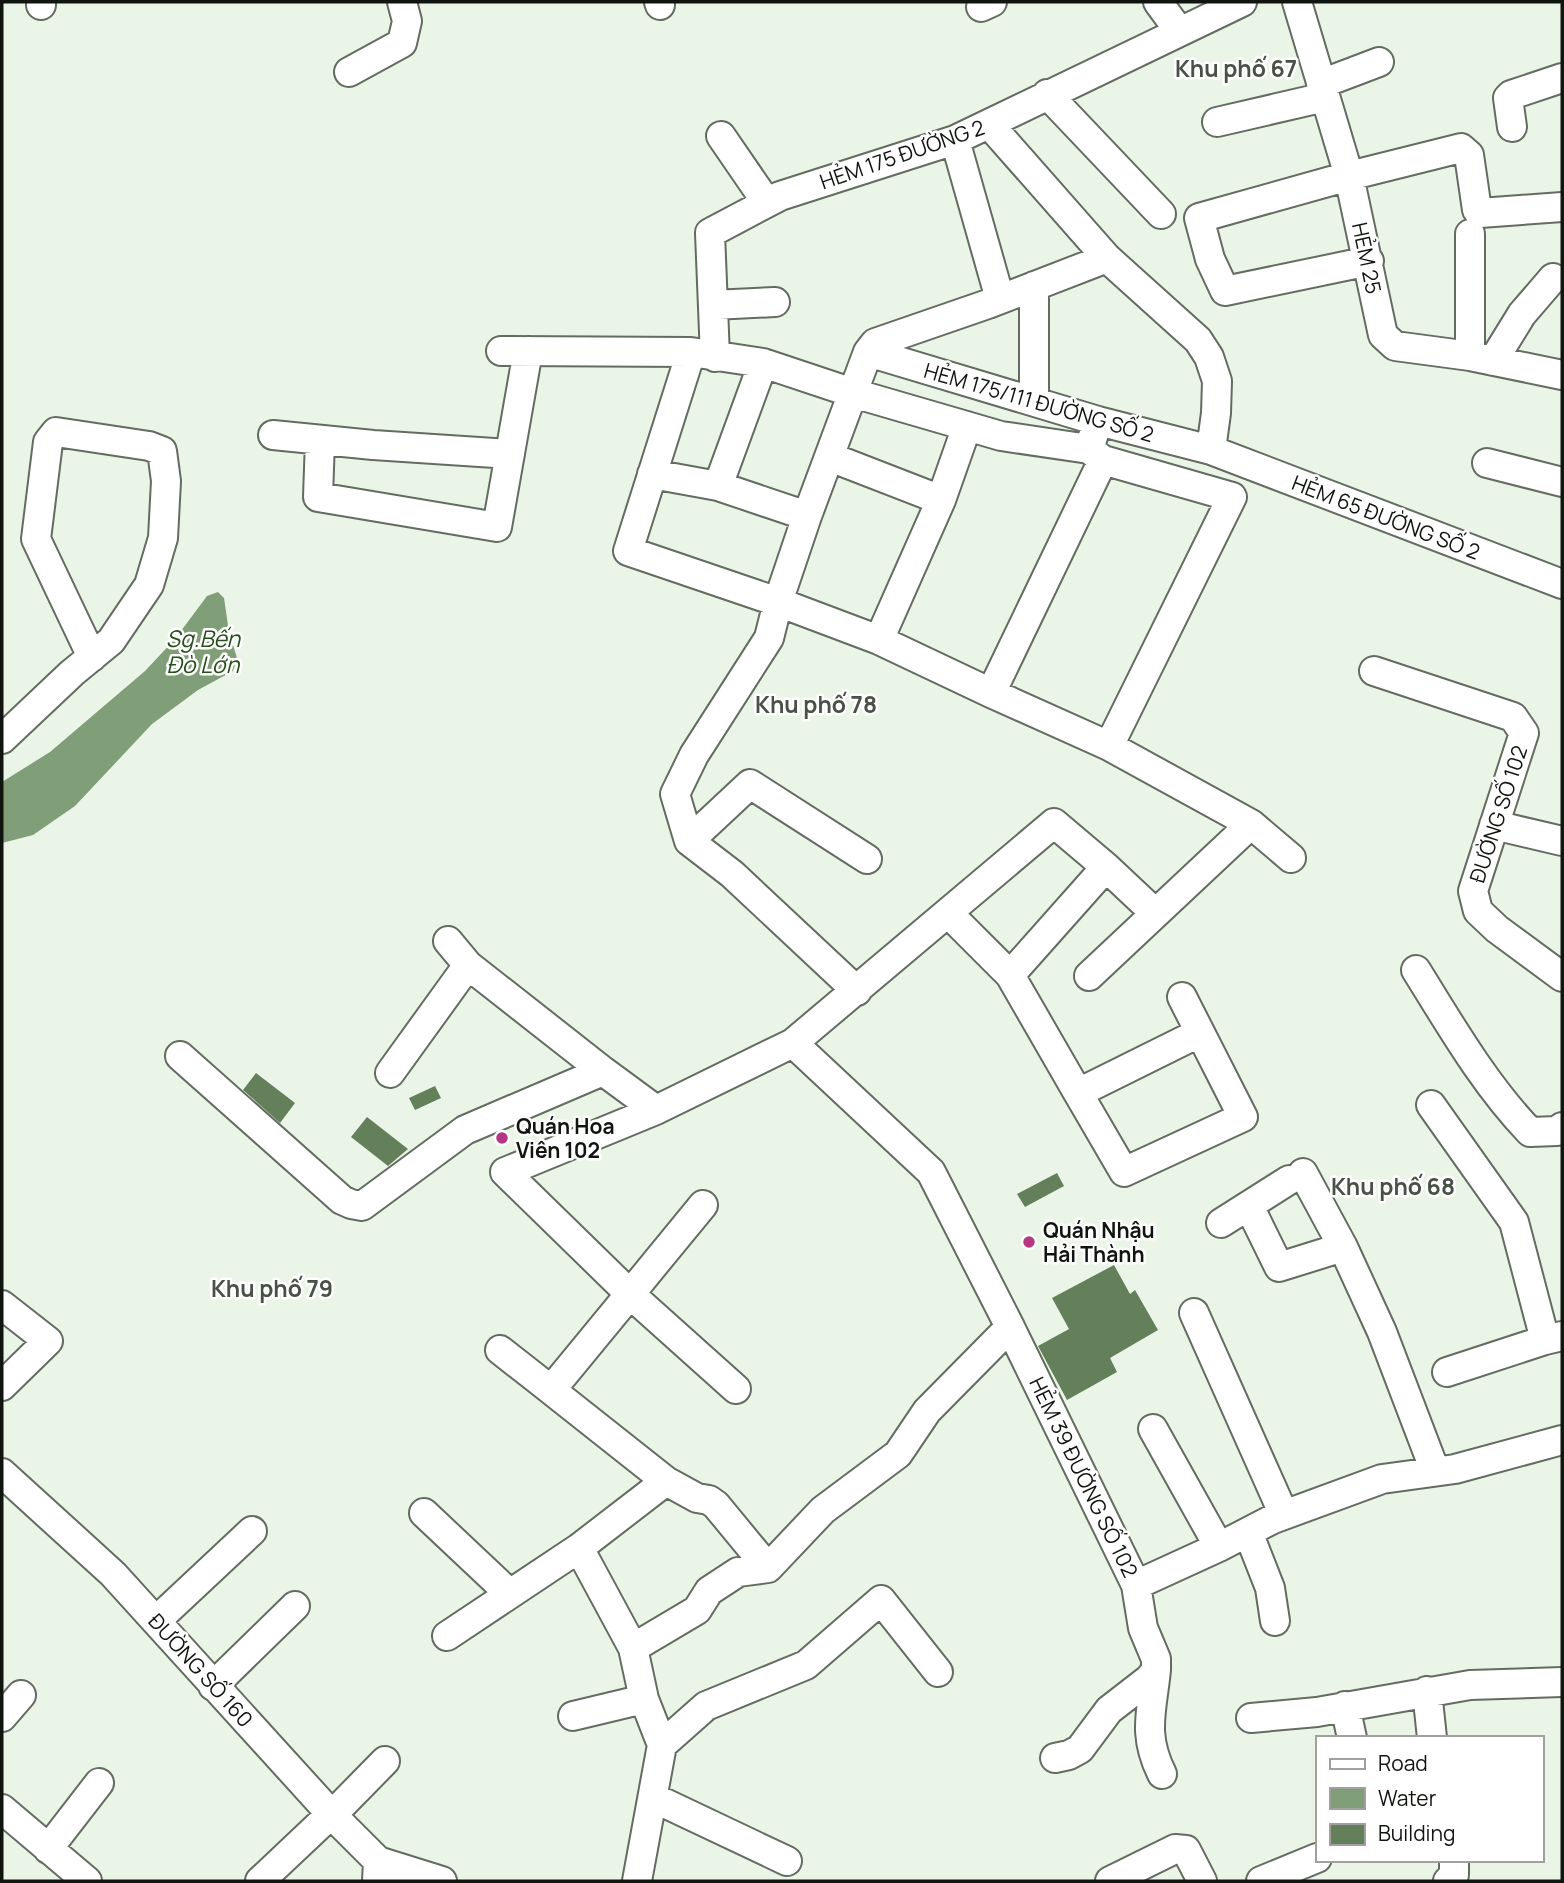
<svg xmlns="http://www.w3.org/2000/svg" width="1564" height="1883" font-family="Manrope,sans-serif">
<rect width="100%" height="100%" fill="#eaf4e7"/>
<!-- water -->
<path fill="#809e78" d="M218 592 224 598 229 632 237 658 233 671 198 690 152 724 75 806 33 835 2 843V782L50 752 145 671 175 639 207 596Z"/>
<!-- building -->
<path fill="#63805b" d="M256 1073 295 1103 280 1123 243 1090Z
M435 1086 441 1098 415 1110 409 1098Z
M367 1117 408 1149 388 1166 351 1137Z
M1057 1173 1064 1186 1025 1207 1017 1194Z
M1114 1265 1130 1294 1135 1290 1158 1330 1110 1358 1117 1372 1067 1400 1038 1346 1069 1329 1052 1298Z"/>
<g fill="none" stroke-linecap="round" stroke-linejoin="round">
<defs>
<path id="minor" d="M41 2V5
M659 2 660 5
M1158 2 1180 32
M1297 2 1349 176 1383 335 1395 346 1470 356 1562 375
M981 7 992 2
M349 72 402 43 407 21 402 2
M1321 84 1379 62
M1047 94 1161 214
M1217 122 1325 97
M989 124 1107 258 1198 340 1209 357 1217 381 1216 413 1211 450
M1512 127 1508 98 1511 95 1562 78
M721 136 767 203
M955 140 1000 299
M1470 234V356
M1369 261 1225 291 1210 259 1199 218 1349 176 1461 148 1469 155 1477 210 1480 213 1562 207
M1034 286V401
M713 305 775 302
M501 351 691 352 763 363 853 393 1001 436 1089 449 1098 421
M691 352 628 551 778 602 879 640 991 693 1109 746 1251 824 1089 976
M868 352 1098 421 1211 450 1562 584
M715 357 710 233 780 196 955 140 1242 2
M1493 361 1522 314 1553 278
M273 435 373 445 510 454
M320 440 318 497 497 527 528 351
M1089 449 1103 460 1232 497 1109 746
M830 457 941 500
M1487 463 1562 482
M652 474 718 486 763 363
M718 486 807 516
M879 640 941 500 967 426
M1374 671 1513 717 1524 733 1473 891 1478 911 1497 929 1562 977
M991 693 1103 460
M2 739 72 673 111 641 149 585 163 538 166 481 162 451 149 446 56 432 48 442 36 539 92 657
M1251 824 1291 858
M1494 825 1562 841
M689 841 675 794 694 755 769 638 778 602 807 516 868 352 875 343 988 304 1107 258
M948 913 1010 975 1106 867 1155 913
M448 941 468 965 603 1071 656 1110
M1416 970C1451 1026 1484 1084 1530 1132L1557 1131 1562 1127
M1010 975 1078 1093 1199 1033
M857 991 732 874 689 841 750 784 867 859
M793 1043 931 1172 1010 1327 1136 1585 1219 1547 1273 1519 1382 1479 1455 1469 1562 1440
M180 1056 342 1200 351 1204 362 1206 465 1130 603 1071
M390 1073 468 965
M1078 1093 1124 1172 1243 1117 1182 997
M1431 1105 1514 1222 1545 1340 1562 1336
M1303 1173 1343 1247 1382 1332 1435 1471
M703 1205 630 1294 736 1389
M1249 1206 1279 1267 1343 1247
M1221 1223 1289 1180
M2 1305 48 1341 2 1386
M1194 1313 1284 1515
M500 1350 551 1390
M1447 1372 1545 1340
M1153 1429 1219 1547
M2 1473 113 1574 331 1814 378 1861 377 1881
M666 1481 697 1498 709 1500 716 1505 768 1568
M424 1513 510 1594
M1248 1532 1270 1588 1275 1621
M157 1620 252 1531
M447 1636 579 1548
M633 1648 697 1610 709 1591 738 1572 768 1568 823 1510 898 1454 927 1411 1010 1327
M1156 1670C1152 1711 1142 1734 1162 1774
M213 1686 295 1606
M1427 1691 1432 1738
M1345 1706 1352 1738
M573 1716 644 1699
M2 1717 21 1695
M1251 1718 1317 1712 1470 1685 1562 1682
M662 1745 644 1699 633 1648 579 1548 666 1481 551 1390 630 1294 505 1172 656 1110 793 1043 1054 823 1106 867
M662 1745 706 1706 806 1665 881 1600 938 1672
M1055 1758 1069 1755 1080 1749 1109 1710 1149 1679 1156 1670V1659L1143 1628 1136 1585
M654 1798 787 1861
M2 1809 87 1881
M332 1815 385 1761
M48 1849 99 1783
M378 1861 442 1881
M260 1881 331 1814
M637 1881 662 1745
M1110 1881 1175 1849 1186 1850 1202 1881
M1261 1881 1317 1858
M1448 1881 1454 1875V1860"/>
</defs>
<!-- minor casing -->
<use href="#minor" stroke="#636c60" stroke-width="32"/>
<!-- minor -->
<use href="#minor" stroke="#fff" stroke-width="28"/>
</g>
<!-- markers -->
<g fill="#b63681" stroke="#fff" stroke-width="2.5">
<circle cx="502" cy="1138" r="7"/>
<circle cx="1029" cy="1242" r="7"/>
</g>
<g text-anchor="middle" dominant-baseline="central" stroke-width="5" stroke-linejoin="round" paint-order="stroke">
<!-- street labels -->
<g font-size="21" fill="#111510" stroke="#fff">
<text transform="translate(902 154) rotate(-19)">HẺM 175 ĐƯỜNG 2</text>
<text transform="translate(1367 258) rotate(78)">HẺM 25</text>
<text transform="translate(1039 402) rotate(16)">HẺM 175/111 ĐƯỜNG SỐ 2</text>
<text transform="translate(1386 517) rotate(21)">HẺM 65 ĐƯỜNG SỐ 2</text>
<text transform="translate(1498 814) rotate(-72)">ĐƯỜNG SỐ 102</text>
<text transform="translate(1084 1477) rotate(64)">HẺM 39 ĐƯỜNG SỐ 102</text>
<text transform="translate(201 1670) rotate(48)">ĐƯỜNG SỐ 160</text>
</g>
<!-- poi labels -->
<g font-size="21" font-weight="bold" fill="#111510" stroke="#fff" text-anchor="start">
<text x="516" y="1126">Quán Hoa<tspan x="516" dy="24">Viên 102</tspan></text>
<text x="1043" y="1230">Quán Nhậu<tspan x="1043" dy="24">Hải Thành</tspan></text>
</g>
<!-- neighbourhood labels -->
<g font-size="23" font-weight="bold" fill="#485146" stroke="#fff">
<text x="1236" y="68">Khu phố 67</text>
<text x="816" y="704">Khu phố 78</text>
<text x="1393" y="1186">Khu phố 68</text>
<text x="272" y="1288">Khu phố 79</text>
</g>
<!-- water labels -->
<g font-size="23" font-style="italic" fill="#274f1a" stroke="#fff">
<text x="203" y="638">Sg.Bến<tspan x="203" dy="26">Đò Lớn</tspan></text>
</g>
</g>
<!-- border -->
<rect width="1564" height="1883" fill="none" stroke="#111510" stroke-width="7"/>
<!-- legend -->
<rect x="1316" y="1736" width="228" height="126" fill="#ffffff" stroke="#a0a19f" stroke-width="2"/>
<rect x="1330" y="1759" width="35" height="10" fill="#ffffff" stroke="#a0a19f" stroke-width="2"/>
<text x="1378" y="1771" font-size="21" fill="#111510">Road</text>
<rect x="1330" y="1788" width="35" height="21" fill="#809e78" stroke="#a0a19f" stroke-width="2"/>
<text x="1378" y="1806" font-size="21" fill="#111510">Water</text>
<rect x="1330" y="1824" width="35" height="21" fill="#63805b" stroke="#a0a19f" stroke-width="2"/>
<text x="1378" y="1841" font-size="21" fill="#111510">Building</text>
</svg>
